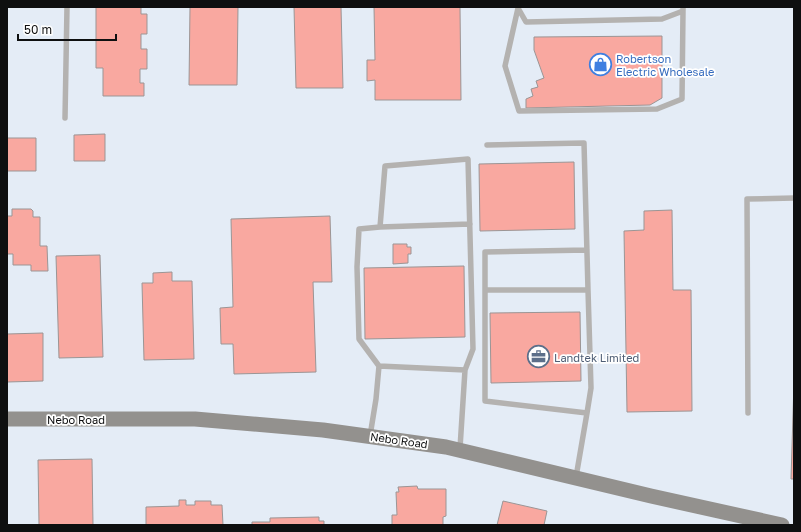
<svg xmlns="http://www.w3.org/2000/svg" width="801" height="532" font-family="'Golos Text',sans-serif">
<rect width="100%" height="100%" fill="#f4f8fc"/>
<!-- built -->
<path fill="#e4ecf6" d="M7 7H794V525H7Z"/>
<!-- building -->
<path fill="#f9a8a0" stroke="#9b9595" d="M96 7H141V14H147V34H141V49H147V69H140V83H144V96H103V68H96Z
M190 7H238L237 85H189Z
M294 7H341L343 88H296Z
M374 7H460L461 100H375V80L367 81V60H375Z
M662 36V98L650 105 526 108V99L533 96 531 89 538 87 536 81 544 78 534 50V37Z
M105 134V161H74V135Z
M7 138H36V171H7Z
M574 162 575 229 480 231 479 164Z
M12 209H31L33 211V217H40V246H47L48 271H31V265H13V254H7V216H12Z
M672 210 673 290H691L692 411 627 412 624 231 644 230V211Z
M330 216 332 282H313L316 372 234 374 233 344H221L220 308 233 307 231 219Z
M393 244H407V247H411V254H408V263L393 264Z
M100 255 103 357 59 358 56 256Z
M464 266 465 337 365 339 364 268Z
M172 272V281H192L194 359 144 360 142 283H153V273Z
M580 312 581 381 491 383 490 313Z
M43 333V381L7 382V334Z
M794 382V479H791Z
M92 459 93 525H39L38 460Z
M417 486 418 489H446V516L443 517V525H392V515H397L396 492H399L398 487Z
M179 500H186V505H195V501H211V505H222L223 525H146V507L179 506Z
M503 501 547 511 544 525H497Z
M319 517V521H324V525H252V522H270V518Z"/>
<g fill="none" stroke-linecap="round" stroke-linejoin="round">
<!-- lane -->
<path stroke="#b4b2b0" stroke-width="5.5" d="M518 7V8L526 22 662 19 683 11V7
M518 8 505 66 519 111 657 109 682 99 683 11
M65 118 67 7
M487 145 584 143 588 290
M380 227 470 224
M485 290H588L591 388 587 413
M379 366 359 339 357 267 359 229 380 227 385 166 468 159 473 349 465 370
M748 413 747 199 794 198
M370 436 376 399 379 366 465 370 460 448
M576 477 587 413 485 401V252L587 250"/>
<!-- secondary -->
<path stroke="#93918e" stroke-width="15" d="M7 419H195L323 430 446 447 651 496 782 525"/>
</g>
<!-- icons -->
<defs>
<symbol id="shop-ring" viewBox="-11 -11 22 22"><circle r="9.5" fill="#fff" stroke="#3f7fe0" stroke-width="1.5"/><path d="M-5-2.5h2.3a2.7 3.5 0 0 1 5.4 0H5L5.5 6h-11ZM-1.5-2.5h3a1.5 2.3 0 0 0-3 0Z" fill="#3f7fe0"/></symbol>
<symbol id="office-ring" viewBox="-11 -11 22 22"><circle r="9.5" fill="#fff" stroke="#5c6f8a" stroke-width="1.5"/><path d="M-6-3h4V-5.5h4V-3h4V5H-6ZM-1-4.5V-3h2v-1.5ZM-6 0V1H6V0Z" fill="#5c6f8a"/></symbol>
</defs>
<g fill-rule="evenodd">
<use href="#shop-ring" x="588" y="52" width="25" height="25"/>
<use href="#office-ring" x="526" y="344" width="25" height="25"/>
</g>
<g text-anchor="middle" dominant-baseline="central" stroke-width="3.5" stroke-linejoin="round" paint-order="stroke">
<!-- shop labels -->
<g font-size="11" fill="#366cbe" stroke="#fff" text-anchor="start">
<text x="616" y="58">Robertson<tspan x="616" dy="13">Electric Wholesale</tspan></text>
</g>
<!-- service labels -->
<g font-size="11" fill="#4e5e75" stroke="#fff" text-anchor="start">
<text x="554" y="357">Landtek Limited</text>
</g>
<!-- street labels -->
<g font-size="11" fill="#0e0f10" stroke="#fff">
<text x="76" y="419">Nebo Road</text>
<text transform="translate(399 440) rotate(8)">Nebo Road</text>
</g>
</g>
<!-- border -->
<rect width="801" height="532" fill="none" stroke="#0e0f10" stroke-width="16"/>
<!-- scale -->
<path d="M18 34v6h98v-6" fill="none" stroke="#0e0f10" stroke-width="2"/>
<text x="24" y="34" font-size="12" fill="#0e0f10" stroke="#ffffff" stroke-width="3" paint-order="stroke">50 m</text>
</svg>
